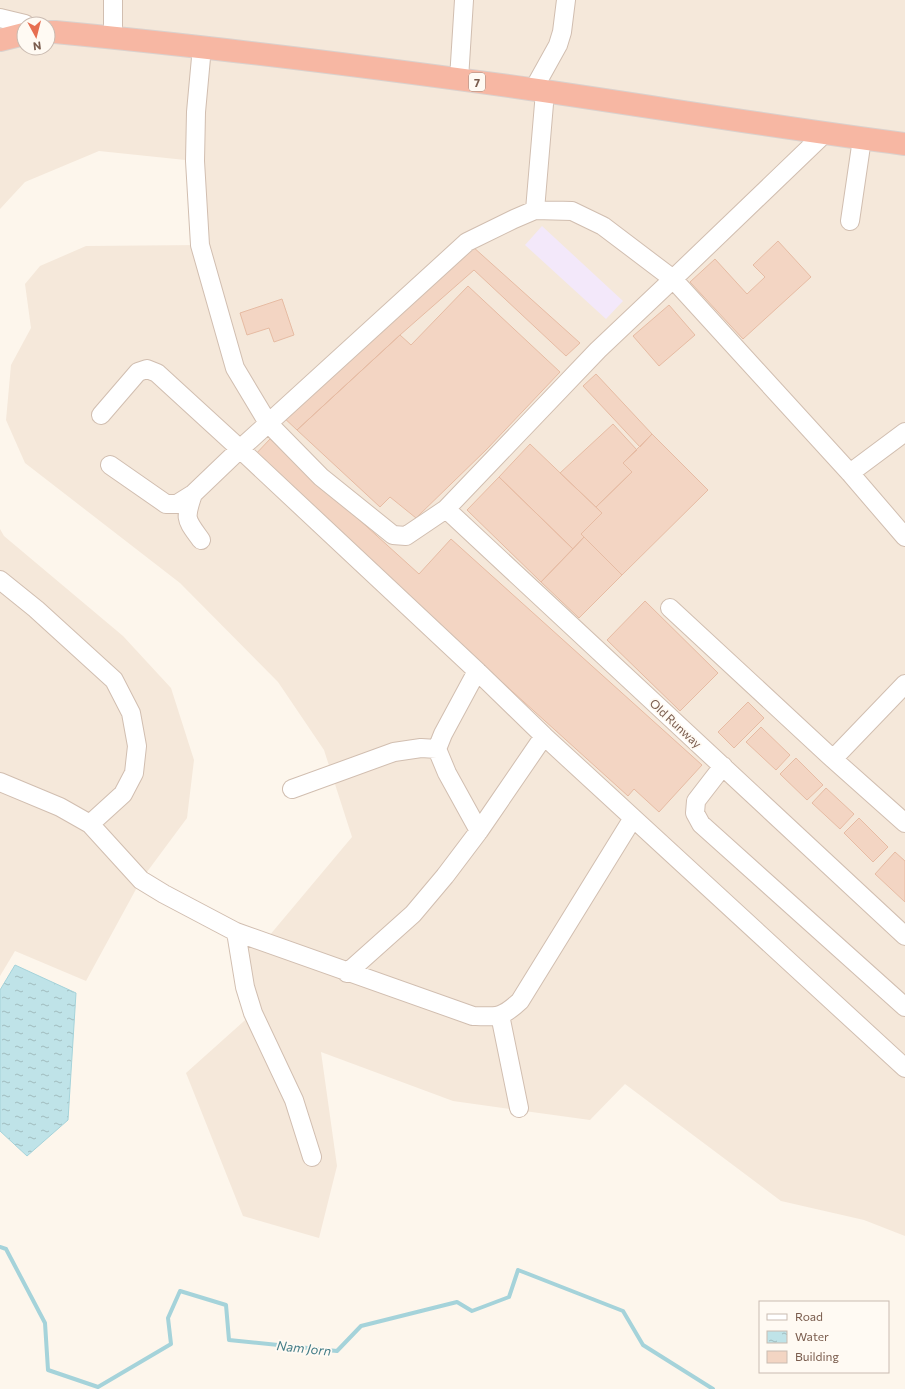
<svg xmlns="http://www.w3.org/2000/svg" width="905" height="1389" font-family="Commissioner,sans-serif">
<defs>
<pattern id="water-ripples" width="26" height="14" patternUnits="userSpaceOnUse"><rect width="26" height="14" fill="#bfe3e8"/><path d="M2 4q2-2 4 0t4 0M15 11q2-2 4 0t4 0" fill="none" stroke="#a0bbbe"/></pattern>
</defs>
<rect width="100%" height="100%" fill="#fdf6ec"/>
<!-- residential -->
<path fill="#f5e8da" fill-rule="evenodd" d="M0 0H905V1236L864 1220 781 1201 625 1084 590 1120 453 1101 321 1052 337 1166 319 1238 243 1216 186 1073 253 1013 236 932 264 942 352 837 324 750 278 682 180 583 25 463 6 420 11 365 31 328 25 284 40 266 86 246 200 245 195 161 99 151 25 182 0 209ZM24 24H48V48H24Z
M0 529 4 536 123 636 171 688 194 760 187 818 141 880 86 981 15 951 0 976Z"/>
<!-- education -->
<path fill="#f3e8fa" d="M542 226 623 301 606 319 525 245Z"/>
<!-- water -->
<path fill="url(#water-ripples)" stroke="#a5d3da" d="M15 965 76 993 68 1120 27 1156 0 1131V990Z"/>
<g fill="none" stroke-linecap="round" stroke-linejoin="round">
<!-- stream -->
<path stroke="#a5d3da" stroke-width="4" d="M0 1247 6 1249 45 1323 48 1370 98 1387 171 1344 168 1318 180 1291 226 1305 229 1340 337 1351 361 1326 457 1302 472 1311 509 1297 518 1270 623 1311 643 1345 713 1389"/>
</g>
<!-- building -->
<path fill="#f3d5c3" stroke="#e6bba3" d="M778 241 811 277 743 339 690 282 715 259 747 294 765 277 753 265Z
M472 246 580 343 566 356 474 270 400 335 297 430 281 415Z
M468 286 560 372 487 449 416 518 390 497 380 507 297 430 400 335 411 345Z
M282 299 294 335 274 342 269 328 247 335 240 313Z
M669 305 695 335 659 366 633 336Z
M596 374 652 434 640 447 583 386Z
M613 424 637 450 623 463 632 472 596 507 560 473Z
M652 434 708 490 622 575 581 534 602 513 596 507 632 472 623 463Z
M270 439 419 574 451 539 702 765 659 812 634 789 628 796 253 457Z
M530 444 602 513 581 534 584 537 573 549 499 477Z
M499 477 573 549 541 582 467 510Z
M584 537 622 575 579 618 541 582Z
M645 601 718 673 680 711 607 640Z
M748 702 764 718 734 748 718 732Z
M761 727 790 755 776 770 746 742Z
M796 758 823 785 807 800 780 774Z
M826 788 854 814 840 829 812 803Z
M859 818 888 847 873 862 844 833Z
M895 852 905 861V902L875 874Z"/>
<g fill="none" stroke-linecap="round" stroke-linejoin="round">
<defs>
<path id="minor" d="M0 18 25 24
M113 37V0
M202 47 196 112 195 161 200 245 235 368 268 423 321 477 393 535 406 536 446 509 598 350 673 279 824 134
M459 79 464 0
M533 90 558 45 562 32 566 0
M535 210 545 92
M850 221 862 139
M101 415 138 372 147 369 157 373 240 449 193 494 177 504H166L110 465
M850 473 905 432
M193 494C184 520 186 519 201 540
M446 509 905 936
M905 537 850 473 673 279 603 226 572 211 535 210 514 219 467 242 240 449 477 671 544 736 905 1068
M0 580 36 609 114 680 131 713 137 746 134 773 123 794 90 824
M670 608 833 759 905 823
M477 671 443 734 437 749 447 773 479 831
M833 759 905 684
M723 766 696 801 695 813 701 824 905 1007
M0 782 60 807 90 824 141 880 164 894 236 932 473 1016C497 1017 502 1018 520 1001L633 818
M292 789 394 752 421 748 437 749
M236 932 245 987 253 1013 294 1100 312 1157
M347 973 413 914 445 876 479 831 544 736
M500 1015 519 1108"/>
<path id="highway" d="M48 32H55C214 47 372 67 530 89 655 107 780 128 905 144
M0 40 24 34"/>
</defs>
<!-- minor casing -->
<use href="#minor" stroke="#d1beb0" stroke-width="20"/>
<!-- highway casing -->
<use href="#highway" stroke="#dad1cd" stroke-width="24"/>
<!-- minor -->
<use href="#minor" stroke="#fff" stroke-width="18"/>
<!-- highway -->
<use href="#highway" stroke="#f7b7a3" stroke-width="22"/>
</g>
<g text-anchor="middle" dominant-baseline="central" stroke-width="3.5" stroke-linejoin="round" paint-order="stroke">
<!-- shield labels -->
<rect fill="#fffaf3" stroke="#a28b7f" stroke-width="1" x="469" y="73" width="16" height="18" rx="3"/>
<g font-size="11" font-weight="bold" fill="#7a5c4d">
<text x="477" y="82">7</text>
</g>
<!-- street labels -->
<g font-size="12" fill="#7a5c4d" stroke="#fffaf3">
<text transform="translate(676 723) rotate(43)">Old Runway</text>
</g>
<!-- water labels -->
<g font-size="13" font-style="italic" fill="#437c86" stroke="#fffaf3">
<text transform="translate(304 1348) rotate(6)">Nam Jorn</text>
</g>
</g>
<!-- legend -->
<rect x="759" y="1301" width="130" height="72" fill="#fffaf3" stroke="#cabbb1"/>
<rect x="767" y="1314" width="20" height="6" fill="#ffffff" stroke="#cabbb1"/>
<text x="795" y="1321" font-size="12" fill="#7a5c4d">Road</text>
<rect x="767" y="1331" width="20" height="12" fill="url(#water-ripples)" stroke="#cabbb1"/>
<text x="795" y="1341" font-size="12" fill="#7a5c4d">Water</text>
<rect x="767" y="1351" width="20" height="12" fill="#f3d5c3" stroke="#cabbb1"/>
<text x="795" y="1361" font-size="12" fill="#7a5c4d">Building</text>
<!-- north arrow -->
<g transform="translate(36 36) rotate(173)"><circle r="19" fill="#fffaf3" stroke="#cabbb1"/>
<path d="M0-3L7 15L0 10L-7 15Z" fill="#e76f51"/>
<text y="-6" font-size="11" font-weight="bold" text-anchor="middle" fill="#7a5c4d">N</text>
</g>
</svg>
